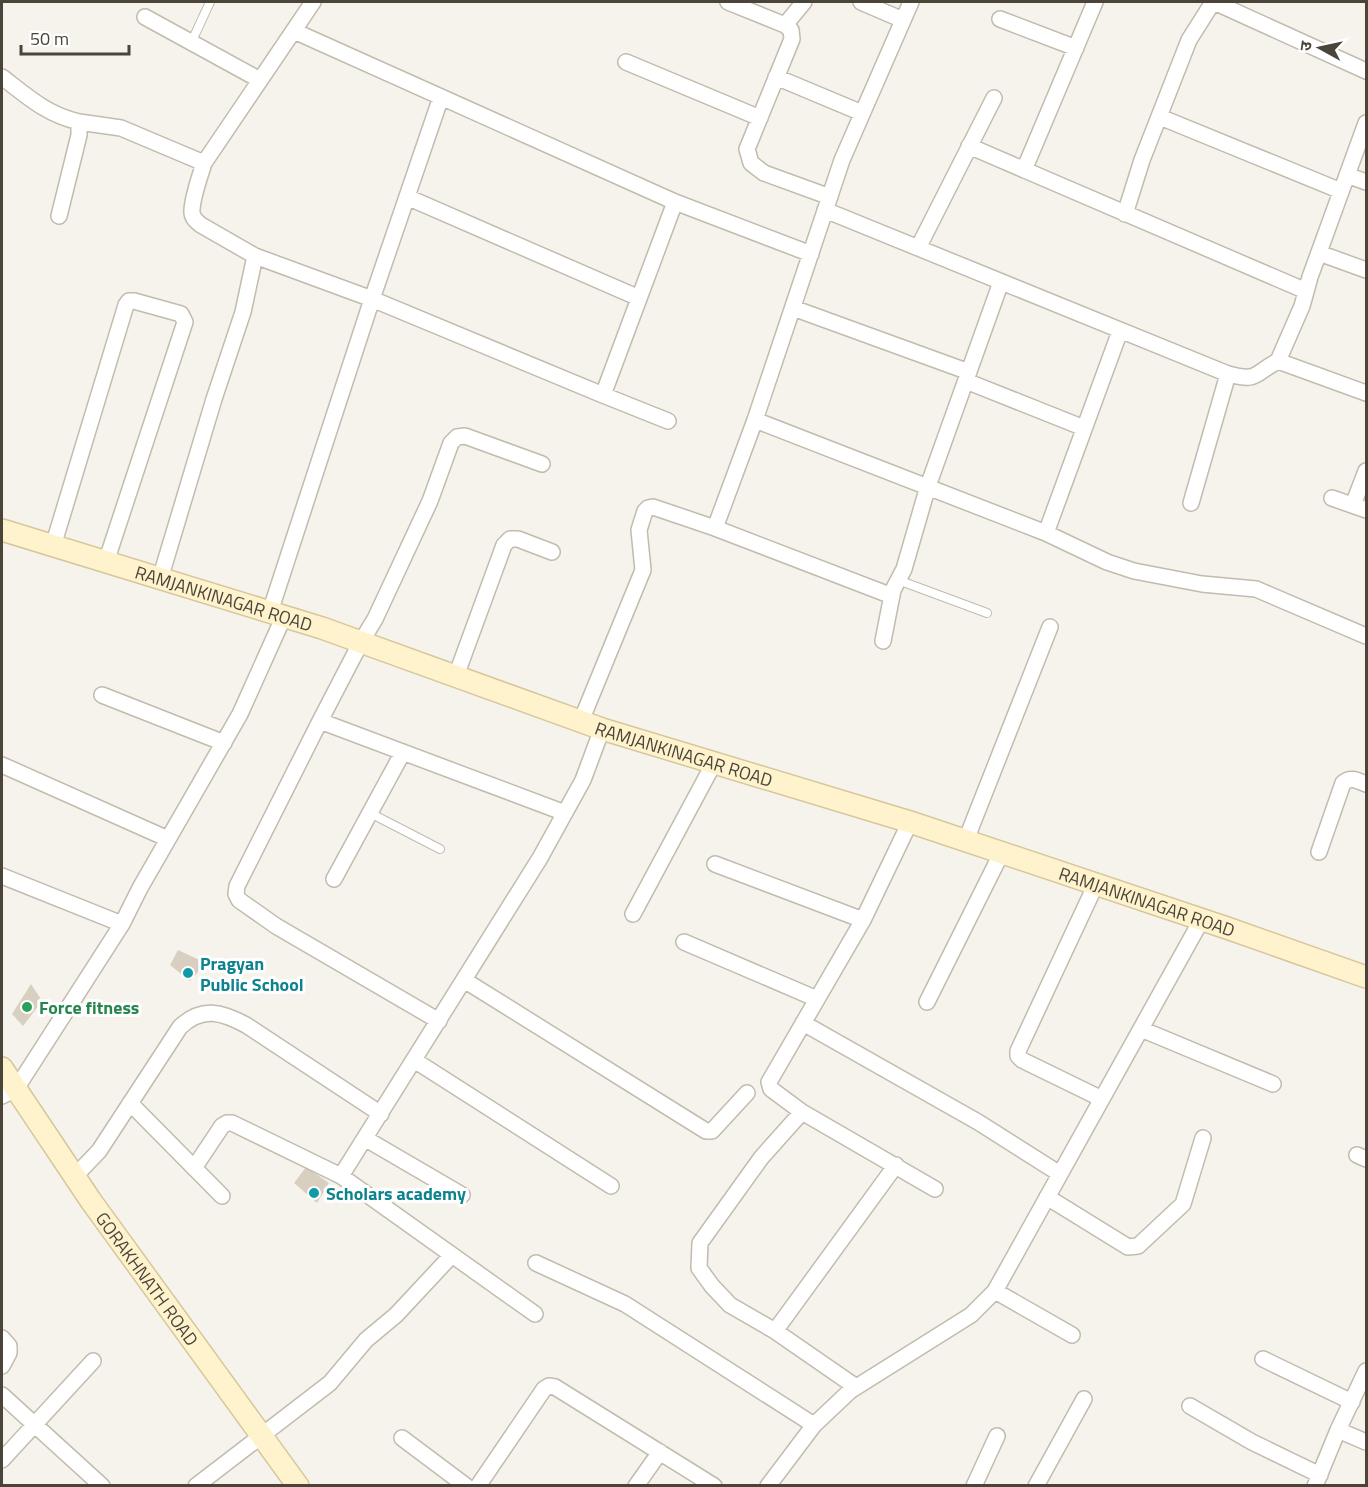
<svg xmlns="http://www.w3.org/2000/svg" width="1368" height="1487" font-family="'Titillium Web','Noto Sans Devanagari',sans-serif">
<rect width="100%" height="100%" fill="#f6f3ec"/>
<!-- building -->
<path fill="#d8cfc1" d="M178 950 206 963 190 981 170 965Z
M31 984 42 1001 23 1026 12 1014Z
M306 1167 329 1183 317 1203 294 1183Z"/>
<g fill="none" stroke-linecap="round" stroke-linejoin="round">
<defs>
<path id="lane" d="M191 43 210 2
M898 580 987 613
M370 813 440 849"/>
<path id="street" d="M313 2 204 163C200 176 191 201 192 213 193 219 197 222 201 225L255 256 372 299 603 395 675 202
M728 2 785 25 791 30 792 39 747 149 751 163 764 173 830 197
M861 2 903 20
M1214 2 1366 71
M145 17 260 80
M1000 19 1076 48
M785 25 804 2
M294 31 675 202 811 254
M626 62 760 118
M2 77C28 97 46 114 79 122V135L59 216
M776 77 862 113
M1160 117 1341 191
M79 122 121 128 204 163
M969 146 1306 291
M1024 170 1095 2
M1347 175 1366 182
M407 197 639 298
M825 210 1228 374C1259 382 1253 374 1278 361L1366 393
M1125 214 1142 160 1189 40 1213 2
M918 248 994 98
M1319 253 1366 270
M793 308 969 372
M1278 361 1302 306 1310 277 1366 123
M966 381 1084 428
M603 395 668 421
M755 420 1046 533 1107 562 1134 571 1202 584 1256 589 1366 636
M1332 498 1366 510
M1191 503 1228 374
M1353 505 1366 471
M715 528 755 420 842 160 911 2
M1046 533 1120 331
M53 546 126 305 129 301H134L181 314 185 322 106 562
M160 579 214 399 243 312 255 256
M270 612 372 299 441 97
M883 641 893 590 904 569 928 486 1001 282
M456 676 504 545 510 539H518L552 552
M102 695 224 743
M320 721 565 813
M581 721 643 570 639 530 645 511 648 508 653 507 715 528 892 596
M2 765 168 839
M910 822 863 920 769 1082 771 1089 802 1112 935 1189
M966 840 1050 627
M1319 852 1343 783C1351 776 1358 781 1366 784
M715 864 863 920
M2 876 122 924
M334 879 403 752
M1096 884 1018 1051V1056L1022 1060 1102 1099
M633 914 714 763
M684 942 817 999
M464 980 706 1131H712L747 1093
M927 1002 1002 852
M439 1021 276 926 239 900 236 894 237 886 320 721 361 642 375 619 430 501 451 443 457 437 465 436 542 464
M803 1023 978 1122 1060 1174
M1141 1029 1273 1084
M414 1060 611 1186
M2 1096 16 1089 122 924 140 888 240 714 284 616
M130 1103 222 1196
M802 1112 761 1158 700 1243 699 1268 712 1286 730 1305 775 1331 856 1387
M366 1139 462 1195
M1357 1155 1366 1159
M194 1168 222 1126 227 1123H232L341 1176 535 1314
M75 1176 99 1151 180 1027C202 1006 222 1012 246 1025L381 1114
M341 1176 540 858 583 780 602 729
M1047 1197 1128 1247 1138 1246 1183 1204 1203 1138
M536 1263 625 1304 814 1425
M995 1291 1072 1335
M775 1331 896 1165
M2 1338 9 1346V1353L2 1366
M1263 1359 1352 1402
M2 1395 102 1486
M1190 1406 1252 1442 1320 1475
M1338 1430 1366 1442
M402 1438 466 1486
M2 1460 93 1361
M196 1486 330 1383 366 1340 396 1315 452 1255
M478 1486 544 1389 549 1386 555 1387 714 1486
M636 1486 660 1452
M768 1486 814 1425 850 1391 971 1315 995 1291 1202 919
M974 1486 997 1436
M1036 1486 1084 1399
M1315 1486 1338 1430 1366 1371"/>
<g id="secondary">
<path id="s1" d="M2 530 322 628 602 729 910 822 1227 928 1366 977"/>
<path id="s2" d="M2 1068 91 1201 298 1486"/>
</g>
</defs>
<!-- lane casing -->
<use href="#lane" stroke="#c2bbae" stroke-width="10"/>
<!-- street casing -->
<use href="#street" stroke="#c2bbae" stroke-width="18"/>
<!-- secondary casing -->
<use href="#secondary" stroke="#d6c79b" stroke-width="24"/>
<!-- lane -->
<use href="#lane" stroke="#fff" stroke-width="8"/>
<!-- street -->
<use href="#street" stroke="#fff" stroke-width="15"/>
<!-- secondary -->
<use href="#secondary" stroke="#fff3cd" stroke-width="21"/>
</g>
<!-- markers -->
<g fill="#0f9aa8" stroke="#fff" stroke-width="2">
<circle cx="188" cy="973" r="6"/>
<circle cx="314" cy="1193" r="6"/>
</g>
<circle fill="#2e9e5b" stroke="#fff" stroke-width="2" cx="27" cy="1007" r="6"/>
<g text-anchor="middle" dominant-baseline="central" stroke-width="6" stroke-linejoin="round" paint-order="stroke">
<!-- street labels -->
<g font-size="18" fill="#4b4439" stroke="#fff">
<text stroke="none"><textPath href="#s1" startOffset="232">RAMJANKINAGAR ROAD</textPath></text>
<text stroke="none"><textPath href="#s1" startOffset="718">RAMJANKINAGAR ROAD</textPath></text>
<text stroke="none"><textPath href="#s1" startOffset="1204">RAMJANKINAGAR ROAD</textPath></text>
<text stroke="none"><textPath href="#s2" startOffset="256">GORAKHNATH ROAD</textPath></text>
</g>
<!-- culture labels -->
<g font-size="18" font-weight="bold" fill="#0d838f" stroke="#fff" text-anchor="start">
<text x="200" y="963">Pragyan<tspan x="200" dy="21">Public School</tspan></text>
<text x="326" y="1193">Scholars academy</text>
</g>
<!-- leisure labels -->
<g font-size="18" font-weight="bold" fill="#27864d" stroke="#fff" text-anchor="start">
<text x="39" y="1007">Force fitness</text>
</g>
</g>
<!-- border -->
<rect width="1368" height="1487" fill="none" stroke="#4b4439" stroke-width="6"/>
<!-- north arrow -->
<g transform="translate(1320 48) rotate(278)" stroke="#ffffff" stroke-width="4.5" paint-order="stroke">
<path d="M0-4.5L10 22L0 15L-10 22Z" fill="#4b4439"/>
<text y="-9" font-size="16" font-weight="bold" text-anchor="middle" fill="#4b4439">उ</text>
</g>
<!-- scale -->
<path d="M21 45v9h108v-9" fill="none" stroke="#4b4439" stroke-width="3"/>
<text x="30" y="45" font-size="18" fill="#4b4439" stroke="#ffffff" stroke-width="4.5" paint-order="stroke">50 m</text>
</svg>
